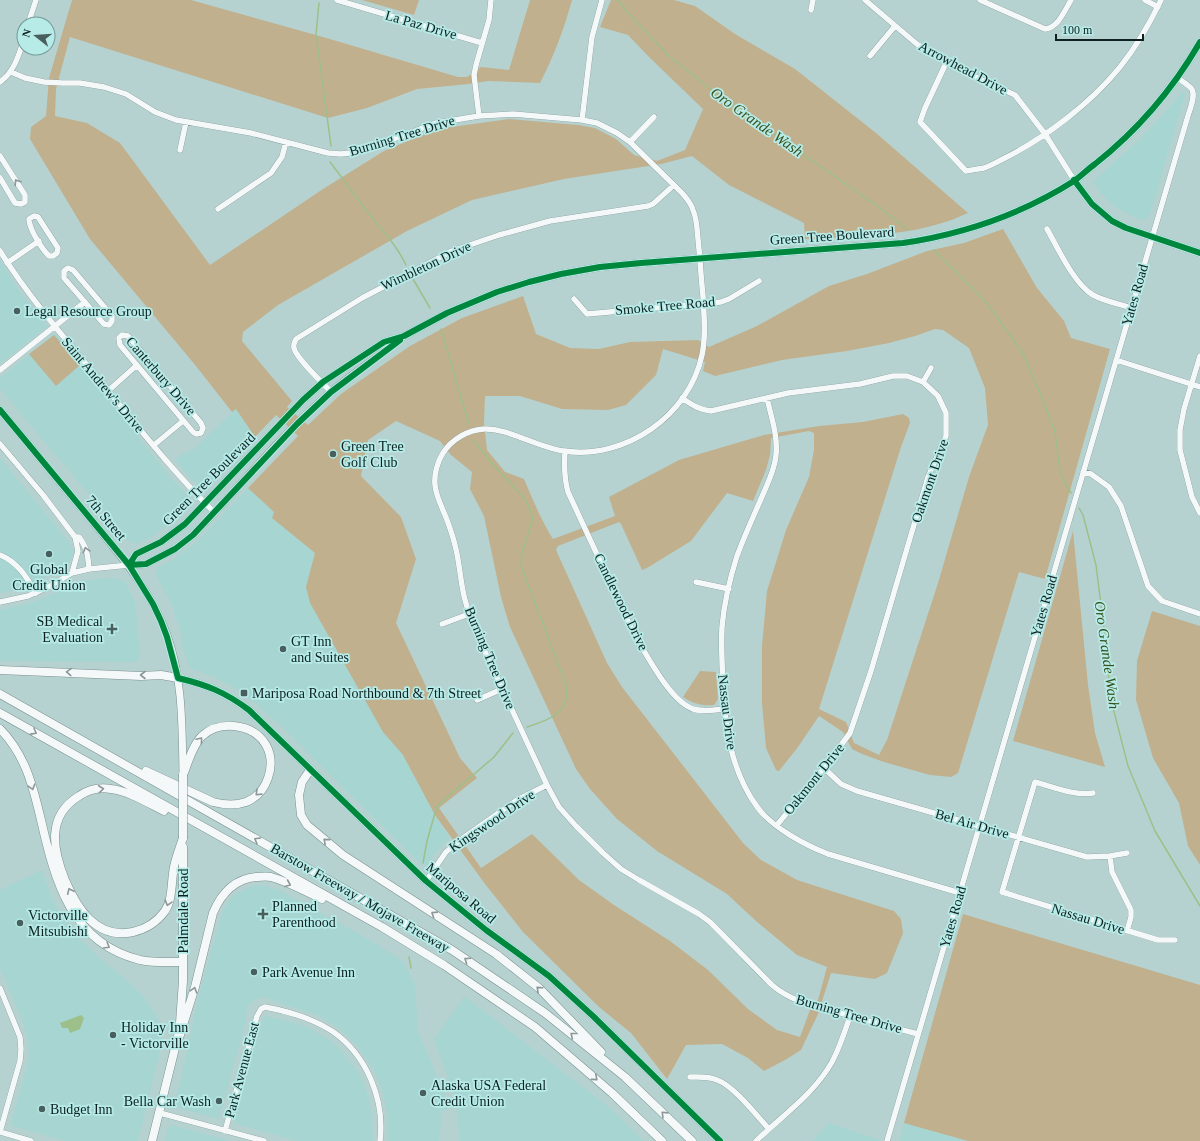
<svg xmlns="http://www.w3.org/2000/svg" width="1200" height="1141" font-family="'Times New Roman',serif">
<rect width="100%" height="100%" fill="#b6d2d0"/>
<!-- built -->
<path fill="#a6d5d2" d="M1182 92 1185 94V95L1149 217 1144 220 1136 218 1114 206 1100 192 1093 182V181L1136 143 1165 113Z
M0 260 19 291 48 326 0 364Z
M54 334 57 335 171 478 191 499 190 505 171 523 151 537 136 544 129 542 0 389V378Z
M236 409 255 437 205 490H203L191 479 175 460 182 454 194 449Z
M0 458 69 542 74 552 71 560 49 576 25 587 0 593Z
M248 488 275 512 273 518 315 553 306 587 310 603 383 732 403 755 435 815 450 838 435 853 427 866 422 865 280 725 265 712 240 691 214 677 192 669 189 666 181 643V633L172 605 155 574 158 567 172 560 196 543Z
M113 578 125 581 135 602 140 653 139 659 137 662 0 661V610L34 602 81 582 96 579Z
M42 870 52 898 61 915 75 934 95 954 130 983 144 997 157 1016 161 1033V1048L138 1141H65L12 1126 11 1122 28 1065 29 1050 27 1036 22 1019 0 968V890Z
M261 885 280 890 368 939 403 961 415 984 418 1032 445 1095 447 1110 442 1111 439 1141H388V1115L382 1089 373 1068 357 1046 341 1030 318 1015 280 1003 264 997 255 999 247 1007 246 1021 219 1119 178 1108 176 1107 175 1103 187 1052 197 1003 223 910 234 895 252 886Z
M464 996 610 1108 644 1141H460L455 1097 434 1040Z
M265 1016 296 1023 309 1028 331 1041 339 1048 358 1072 364 1084 369 1098 372 1118 373 1141H297L236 1124 234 1122 263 1019Z
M829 1123 880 1140 879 1141H812Z
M904 1123 968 1141H899Z
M172 1125 230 1141H165L168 1129Z"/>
<!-- green -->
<path fill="#c0b08d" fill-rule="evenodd" d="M72 0H191L323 37 458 77H467L481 67 509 70 530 0H572C564 29 554 56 540 83L488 81 469 84 417 89 367 108 328 118 70 37 56 89 55 116 87 123 120 143 210 265 323 189 384 151 437 129 509 119 578 125 595 128 616 139 634 155 657 161 685 150 703 109 649 57 628 35 600 27 611 0H674L695 6 735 34 795 69 876 133 968 213C960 216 951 221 942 223 902 236 848 237 805 239L804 223 729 185 692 156 661 164 564 179 472 200 407 231 278 305 243 332 242 341 292 401 287 407 308 425 341 394 410 346 462 318 523 296 536 334 570 348 599 349 630 342 698 340 709 347 757 326 829 286 867 274 927 251 964 243 1003 229 1037 288 1064 321 1071 338 1110 349 1045 579 1019 572 958 773 951 777 930 775 884 762 862 754 852 749 843 732 819 716 798 747 779 771 776 770 766 748 762 703V646L767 591 786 530 809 477 814 450V433L809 431 771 438 770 455 766 470 753 501 727 493 691 541 647 568 642 570 621 524 619 522 558 546 556 550 607 663 622 687 743 843 761 860 797 880 894 911 901 919 903 933 887 973 875 979 831 973 818 1014 801 1050 785 1060 764 1071 748 1058 722 1044 686 1045 667 1079 631 1033 599 1007 523 932 485 884 435 815 403 755 383 732 310 603 306 587 315 553 272 518 274 512 248 488 298 436 276 415 255 437 236 409 232 412 196 366 90 239 30 139 31 127 46 116 49 78ZM935 329 943 330 969 348 985 388 988 425 969 477 938 583 887 740 879 755 854 743 846 722 819 709 901 447 910 423 909 418 903 414 863 422 819 426 764 435 679 460 609 497 615 516 553 539C541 520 533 500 524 479L505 472 487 450 484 423 485 396H520L562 409 608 410 626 405 656 375 663 349 705 362 703 371 715 376 782 360 847 351 889 343 915 336ZM396 421 440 441 451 455 472 472 470 489 484 516 501 597 510 627 576 769 590 789 617 819 657 851 727 894 756 921 797 955 827 967 818 1000 810 1010 800 1037 777 1030 748 1009 708 970 670 941 614 905 579 880 532 834 481 868 439 808 477 778 460 758 396 623 416 559 401 517 361 476 368 440Z
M362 0H419L414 15Z
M54 335 80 365 56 386 29 354Z
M1073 531 1088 685 1095 733 1105 767 1013 741Z
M1152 611 1200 626V865L1188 846 1179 803 1153 758 1136 700 1137 661Z
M700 671 716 672 718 699 714 705C703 706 693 704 683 697Z
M963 914 1200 985V1141H968L904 1123Z"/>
<!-- water -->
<path fill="#9dc08a" d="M81 1015 84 1018 80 1029 70 1033 68 1028H62L60 1023Z"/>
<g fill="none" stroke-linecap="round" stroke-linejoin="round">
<!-- stream -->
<path stroke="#9dc08a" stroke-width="1.5" d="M618 0 628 13 670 57 727 102 879 207 908 230
M319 3 316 34 331 146
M330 162C342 177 353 194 366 210 380 228 396 244 406 265
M934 250 986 302 1022 352 1042 398 1055 432 1060 471 1064 481 1071 493
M413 279 430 308
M441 329 469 424
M473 440 490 461 525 499 533 517 532 521 522 553 521 566 567 687C568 714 549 720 527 727
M1079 508 1083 515 1096 565 1107 653 1110 696 1128 766 1155 831 1200 906
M423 863 427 841 437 806 494 757 513 733
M409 957 411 968"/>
<defs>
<path id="minor" d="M337 0 482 43
M865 0 918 45 969 74 1015 95 1045 134 1074 180
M980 0 1045 29C1058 28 1065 10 1071 0
M1145 0 1158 7
M811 10 813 0
M28 24 36 0
M870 56 895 26
M947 61 925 108 920 122 966 171C971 170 978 169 984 168 990 166 997 162 1003 159 1045 138 1090 104 1120 67 1136 47 1150 23 1161 0
M11 72 25 78 44 82 62 83H80L104 87 126 94 155 112 176 120 251 133 328 153 341 154 359 152 436 123 479 116 513 114 582 120 597 123 617 133 630 142 682 193C687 199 691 203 693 210 697 219 697 229 698 239 700 258 701 277 703 296 704 315 706 336 702 355 689 416 625 460 564 451 539 448 508 428 484 429 468 430 452 439 443 453 437 462 434 475 435 485 436 497 443 509 447 520 450 528 453 537 455 545 459 560 460 576 463 591 465 603 470 615 473 626L547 785 559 807 576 826 603 853 621 869 639 880 699 914 710 922 772 985C790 1001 815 1006 837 1012 864 1020 891 1027 918 1034
M0 82C14 72 19 55 24 39
M479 116 474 75 476 65 489 20 491 0
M582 120 592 37 602 0
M630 142 654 117
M180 150 186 122
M0 156 25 195V202L21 204 15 203 0 178
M218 209 271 173 282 157 286 142
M34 216 38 217 58 248 57 253 53 256H49C42 249 29 229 29 219Z
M1047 229C1058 248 1074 284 1093 295 1104 301 1119 304 1131 308
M0 251C28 296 63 336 97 377 135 423 172 471 215 513
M7 263 39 241
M68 268 73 270 112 316V321L109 325 104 324 103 323 64 278V271Z
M574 299 587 314 721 302 729 299 759 281
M122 335 128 336 201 423 203 428 201 433 196 434 193 432 120 345 119 338Z
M1200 356 1184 409 1180 430V450L1192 497 1200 513
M1116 360 1200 387
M0 370 85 302
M923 382 931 368
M108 391 137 365
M331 392C323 383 296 358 294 348 293 344 295 342 296 339L362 298 452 251 499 235 550 221 648 206 653 204 674 185
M682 398C692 405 699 410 711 411L788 393 860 384 893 376H907L923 382 938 396 946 413V436L928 477 871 671 850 733 824 768 777 825
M767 398C771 417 778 435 776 455 775 467 769 481 764 492 755 513 745 534 737 556 730 578 724 604 722 627 721 646 722 665 723 684 725 728 731 772 758 808 773 828 805 845 828 854L960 893
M0 444 43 495 75 537 78 551 72 573
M154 445 183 421
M565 451C564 466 564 478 568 492L634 634C647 655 670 701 693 709 703 712 714 710 724 709
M1083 472 1091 474 1109 487 1121 506 1148 586 1162 601 1200 614
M75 537H79C87 547 88 556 89 569
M0 555C17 561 27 578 36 593
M696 582 729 589
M0 602 28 596 50 586 72 573 89 569 129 565
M442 624 469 614
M477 700 502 689
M824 768 841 784 857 791 1087 857 1110 856 1127 853
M1093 793C1074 796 1054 787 1035 782L1002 892 1158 940H1175
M1110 856 1112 872 1131 910V917L1127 931
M426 881 446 852 463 838 517 800 547 785
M0 988 20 1037 21 1049 20 1061 0 1132
M690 1077C699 1077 709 1076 717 1080 734 1086 756 1115 769 1129
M160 1113 264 1141
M225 1131 257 1016 261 1009 265 1007C287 1011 313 1019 332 1031 367 1055 385 1100 380 1141
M0 1132 31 1141
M756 1141C782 1116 814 1094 832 1062 840 1047 845 1031 850 1016
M887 1141 1187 119C1189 111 1197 95 1191 88 1187 84 1182 81 1178 78"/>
<path id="major" d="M1074 180 1092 204 1112 221 1126 228 1200 253
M0 410C28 443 55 477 83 510 116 550 149 586 167 635 183 679 182 727 183 773
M129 565 136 554 161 542 185 524 303 400 323 382 384 342 404 336 447 313 497 292 529 282 561 274 600 267 641 263 903 243C963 234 1022 214 1074 181 1081 176 1088 169 1095 164 1138 130 1173 89 1200 42
M129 565 146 564 175 549 193 535C239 488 281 435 331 392 353 373 379 357 401 338
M178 678C207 685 225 692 249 710L426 881 486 930 549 976 594 1017 720 1141"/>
<path id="highway" d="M0 670 141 676 161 675 178 678
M0 694 452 950 545 1013 625 1077 692 1141
M0 713 382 927 444 965 535 1027 612 1093 662 1141
M0 729C25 754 33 786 41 820 55 881 71 943 140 960 154 963 169 962 183 962
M310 770 302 782 299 795 301 815 307 825 343 855 496 954 539 988 601 1052
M146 771 213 802C224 805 235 806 246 802 267 794 277 765 266 745 253 723 220 720 202 736 192 746 188 763 183 775
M164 811C148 803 128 791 111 789 100 787 88 790 79 796 46 816 53 850 65 880 77 908 96 940 133 932 146 929 157 922 165 911 173 899 171 881 174 867 176 857 180 847 183 838
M180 1023 183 981V847
M178 1041 195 987 213 913C221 894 234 879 256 877 261 877 266 876 271 877 289 882 306 892 322 899
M152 1141 178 1036"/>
</defs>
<!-- minor casing -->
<use href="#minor" stroke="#7a908f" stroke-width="6"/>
<!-- major casing -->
<use href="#major" stroke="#7a908f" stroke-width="8"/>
<!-- highway casing -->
<use href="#highway" stroke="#7a908f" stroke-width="9"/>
<!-- minor -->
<use href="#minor" stroke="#f4f8f8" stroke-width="5.5"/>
<!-- major -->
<use href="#major" stroke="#f4f8f8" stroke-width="7"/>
<!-- highway -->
<use href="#highway" stroke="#f4f8f8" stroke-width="8"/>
<defs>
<path id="highway-bridge" d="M183 838V775"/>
</defs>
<!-- highway-bridge casing -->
<use href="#highway-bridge" stroke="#7a908f" stroke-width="9" stroke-linecap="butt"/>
<!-- highway-bridge -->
<use href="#highway-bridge" stroke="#f4f8f8" stroke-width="8"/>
<defs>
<path id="cycleway" d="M1074 180 1092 204 1112 221 1126 228 1200 253
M0 410 129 565 153 604 161 621 167 637 178 678C207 685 225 692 249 710L426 881 486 930 549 976 594 1017 720 1141
M129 565 136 554 161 542 185 524 303 400 323 382 384 342 404 336 447 313 497 292 529 282 561 274 600 267 641 263 903 243C963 234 1022 214 1074 181 1081 176 1088 169 1095 164 1138 130 1173 89 1200 42
M129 565 146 564 175 549 193 535 297 424 331 392 400 340"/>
</defs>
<!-- cycleway casing -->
<use href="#cycleway" stroke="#b7ebe8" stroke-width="8"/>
<!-- cycleway -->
<use href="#cycleway" stroke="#00873e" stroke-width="6"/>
</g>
<!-- one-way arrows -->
<defs><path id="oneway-chevron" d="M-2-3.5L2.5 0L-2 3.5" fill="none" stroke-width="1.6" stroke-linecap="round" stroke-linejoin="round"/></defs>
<g stroke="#8c9797">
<use href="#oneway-chevron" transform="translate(17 182) rotate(-123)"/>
<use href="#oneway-chevron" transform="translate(86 550) rotate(-105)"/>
<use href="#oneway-chevron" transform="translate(69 672) rotate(-177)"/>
<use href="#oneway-chevron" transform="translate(143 675) rotate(180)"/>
<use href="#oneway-chevron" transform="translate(34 732) rotate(29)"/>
<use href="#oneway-chevron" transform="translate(200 740) rotate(-50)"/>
<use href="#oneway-chevron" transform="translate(32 787) rotate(74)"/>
<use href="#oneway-chevron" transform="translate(101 789) rotate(-6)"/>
<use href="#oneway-chevron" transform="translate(258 793) rotate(136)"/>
<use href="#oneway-chevron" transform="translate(257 840) rotate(-150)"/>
<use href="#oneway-chevron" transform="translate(326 841) rotate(-139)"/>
<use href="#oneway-chevron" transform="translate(288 884) rotate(23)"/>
<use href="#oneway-chevron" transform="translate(70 891) rotate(-115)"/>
<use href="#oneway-chevron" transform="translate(168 903) rotate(106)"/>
<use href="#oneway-chevron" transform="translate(434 914) rotate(-147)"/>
<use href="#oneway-chevron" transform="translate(107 946) rotate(31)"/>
<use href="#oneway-chevron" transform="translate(467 960) rotate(-146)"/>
<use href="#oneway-chevron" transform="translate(539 989) rotate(-138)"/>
<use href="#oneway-chevron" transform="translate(194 990) rotate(-73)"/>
<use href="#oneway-chevron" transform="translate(573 1035) rotate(-141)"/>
<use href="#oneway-chevron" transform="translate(595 1078) rotate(41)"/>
<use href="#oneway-chevron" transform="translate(664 1114) rotate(-136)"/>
</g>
<!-- markers -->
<g fill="#485f5e" stroke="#b7ebe8" stroke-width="1.5">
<circle cx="17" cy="311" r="4"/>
<circle cx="333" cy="454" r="4"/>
<circle cx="49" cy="554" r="4"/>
<path d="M110 623h4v4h4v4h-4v4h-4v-4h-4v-4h4z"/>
<circle cx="283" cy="649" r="4"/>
<rect x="240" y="689" width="8" height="8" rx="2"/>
<path d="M261 908h4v4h4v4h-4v4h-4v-4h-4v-4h4z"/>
<circle cx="20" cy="923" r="4"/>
<circle cx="254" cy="972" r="4"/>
<circle cx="113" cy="1035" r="4"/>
<circle cx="423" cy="1093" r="4"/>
<circle cx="219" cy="1101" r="4"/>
<circle cx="42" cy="1109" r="4"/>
</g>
<g text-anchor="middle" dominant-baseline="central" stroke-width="3.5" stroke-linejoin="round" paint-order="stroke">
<!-- street labels -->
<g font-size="14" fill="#0c2120" stroke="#b7ebe8">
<text transform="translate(421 25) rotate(16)">La Paz Drive</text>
<text transform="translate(963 68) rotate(28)">Arrowhead Drive</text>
<text transform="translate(402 136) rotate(-17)">Burning Tree Drive</text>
<text transform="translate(832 236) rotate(-4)">Green Tree Boulevard</text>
<text transform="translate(426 266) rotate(-25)">Wimbleton Drive</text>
<text transform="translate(1135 295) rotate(-74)">Yates Road</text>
<text transform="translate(665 306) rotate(-5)">Smoke Tree Road</text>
<text transform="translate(161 376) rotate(49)">Canterbury Drive</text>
<text transform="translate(103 385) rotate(50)">Saint Andrew's Drive</text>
<text transform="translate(209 479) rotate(-45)">Green Tree Boulevard</text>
<text transform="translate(930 481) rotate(-71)">Oakmont Drive</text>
<text transform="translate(106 518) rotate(50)">7th Street</text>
<text transform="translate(621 602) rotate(64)">Candlewood Drive</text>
<text transform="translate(1044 606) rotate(-74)">Yates Road</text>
<text transform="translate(490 658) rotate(67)">Burning Tree Drive</text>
<text transform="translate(727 712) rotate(83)">Nassau Drive</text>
<text transform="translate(814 779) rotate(-51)">Oakmont Drive</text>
<text transform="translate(492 821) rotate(-34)">Kingswood Drive</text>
<text transform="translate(972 824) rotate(16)">Bel Air Drive</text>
<text transform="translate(461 893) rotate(40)">Mariposa Road</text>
<text transform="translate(360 898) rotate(30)">Barstow Freeway / Mojave Freeway</text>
<text transform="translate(183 911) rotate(-90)">Palmdale Road</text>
<text transform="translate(953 917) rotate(-74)">Yates Road</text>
<text transform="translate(1088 919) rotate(17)">Nassau Drive</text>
<text transform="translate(849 1014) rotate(16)">Burning Tree Drive</text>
<text transform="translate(242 1070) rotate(-75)">Park Avenue East</text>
</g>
<!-- poi labels -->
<g font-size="14" fill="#0c2120" stroke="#b7ebe8" text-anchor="start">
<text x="25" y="311">Legal Resource Group</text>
<text x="341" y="446">Green Tree<tspan x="341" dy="16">Golf Club</tspan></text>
<text x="49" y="569" text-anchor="middle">Global<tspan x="49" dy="16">Credit Union</tspan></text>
<text x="103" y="621" text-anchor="end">SB Medical<tspan x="103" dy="16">Evaluation</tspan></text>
<text x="291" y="641">GT Inn<tspan x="291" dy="16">and Suites</tspan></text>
<text x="252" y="693">Mariposa Road Northbound &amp; 7th Street</text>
<text x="272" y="906">Planned<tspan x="272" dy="16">Parenthood</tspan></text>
<text x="28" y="915">Victorville<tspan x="28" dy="16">Mitsubishi</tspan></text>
<text x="262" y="972">Park Avenue Inn</text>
<text x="121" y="1027">Holiday Inn<tspan x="121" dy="16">- Victorville</tspan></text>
<text x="431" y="1085">Alaska USA Federal<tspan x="431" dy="16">Credit Union</tspan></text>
<text x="211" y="1101" text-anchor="end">Bella Car Wash</text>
<text x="50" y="1109">Budget Inn</text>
</g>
<!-- water labels -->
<g font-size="15" font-style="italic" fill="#38511c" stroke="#b7ebe8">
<text transform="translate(757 122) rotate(35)">Oro Grande Wash</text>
<text transform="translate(1107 655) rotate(82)">Oro Grande Wash</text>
</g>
</g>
<!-- north arrow -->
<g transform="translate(36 36) rotate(287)"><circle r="19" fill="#b7ebe8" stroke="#739a98"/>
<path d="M0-3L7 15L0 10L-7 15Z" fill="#485f5e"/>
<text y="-6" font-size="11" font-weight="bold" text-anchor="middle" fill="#0c2120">N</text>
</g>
<!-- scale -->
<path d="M1056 34v6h87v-6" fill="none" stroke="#0c2120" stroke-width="2"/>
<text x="1062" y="34" font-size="12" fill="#0c2120" stroke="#b7ebe8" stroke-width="3" paint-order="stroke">100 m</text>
</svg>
